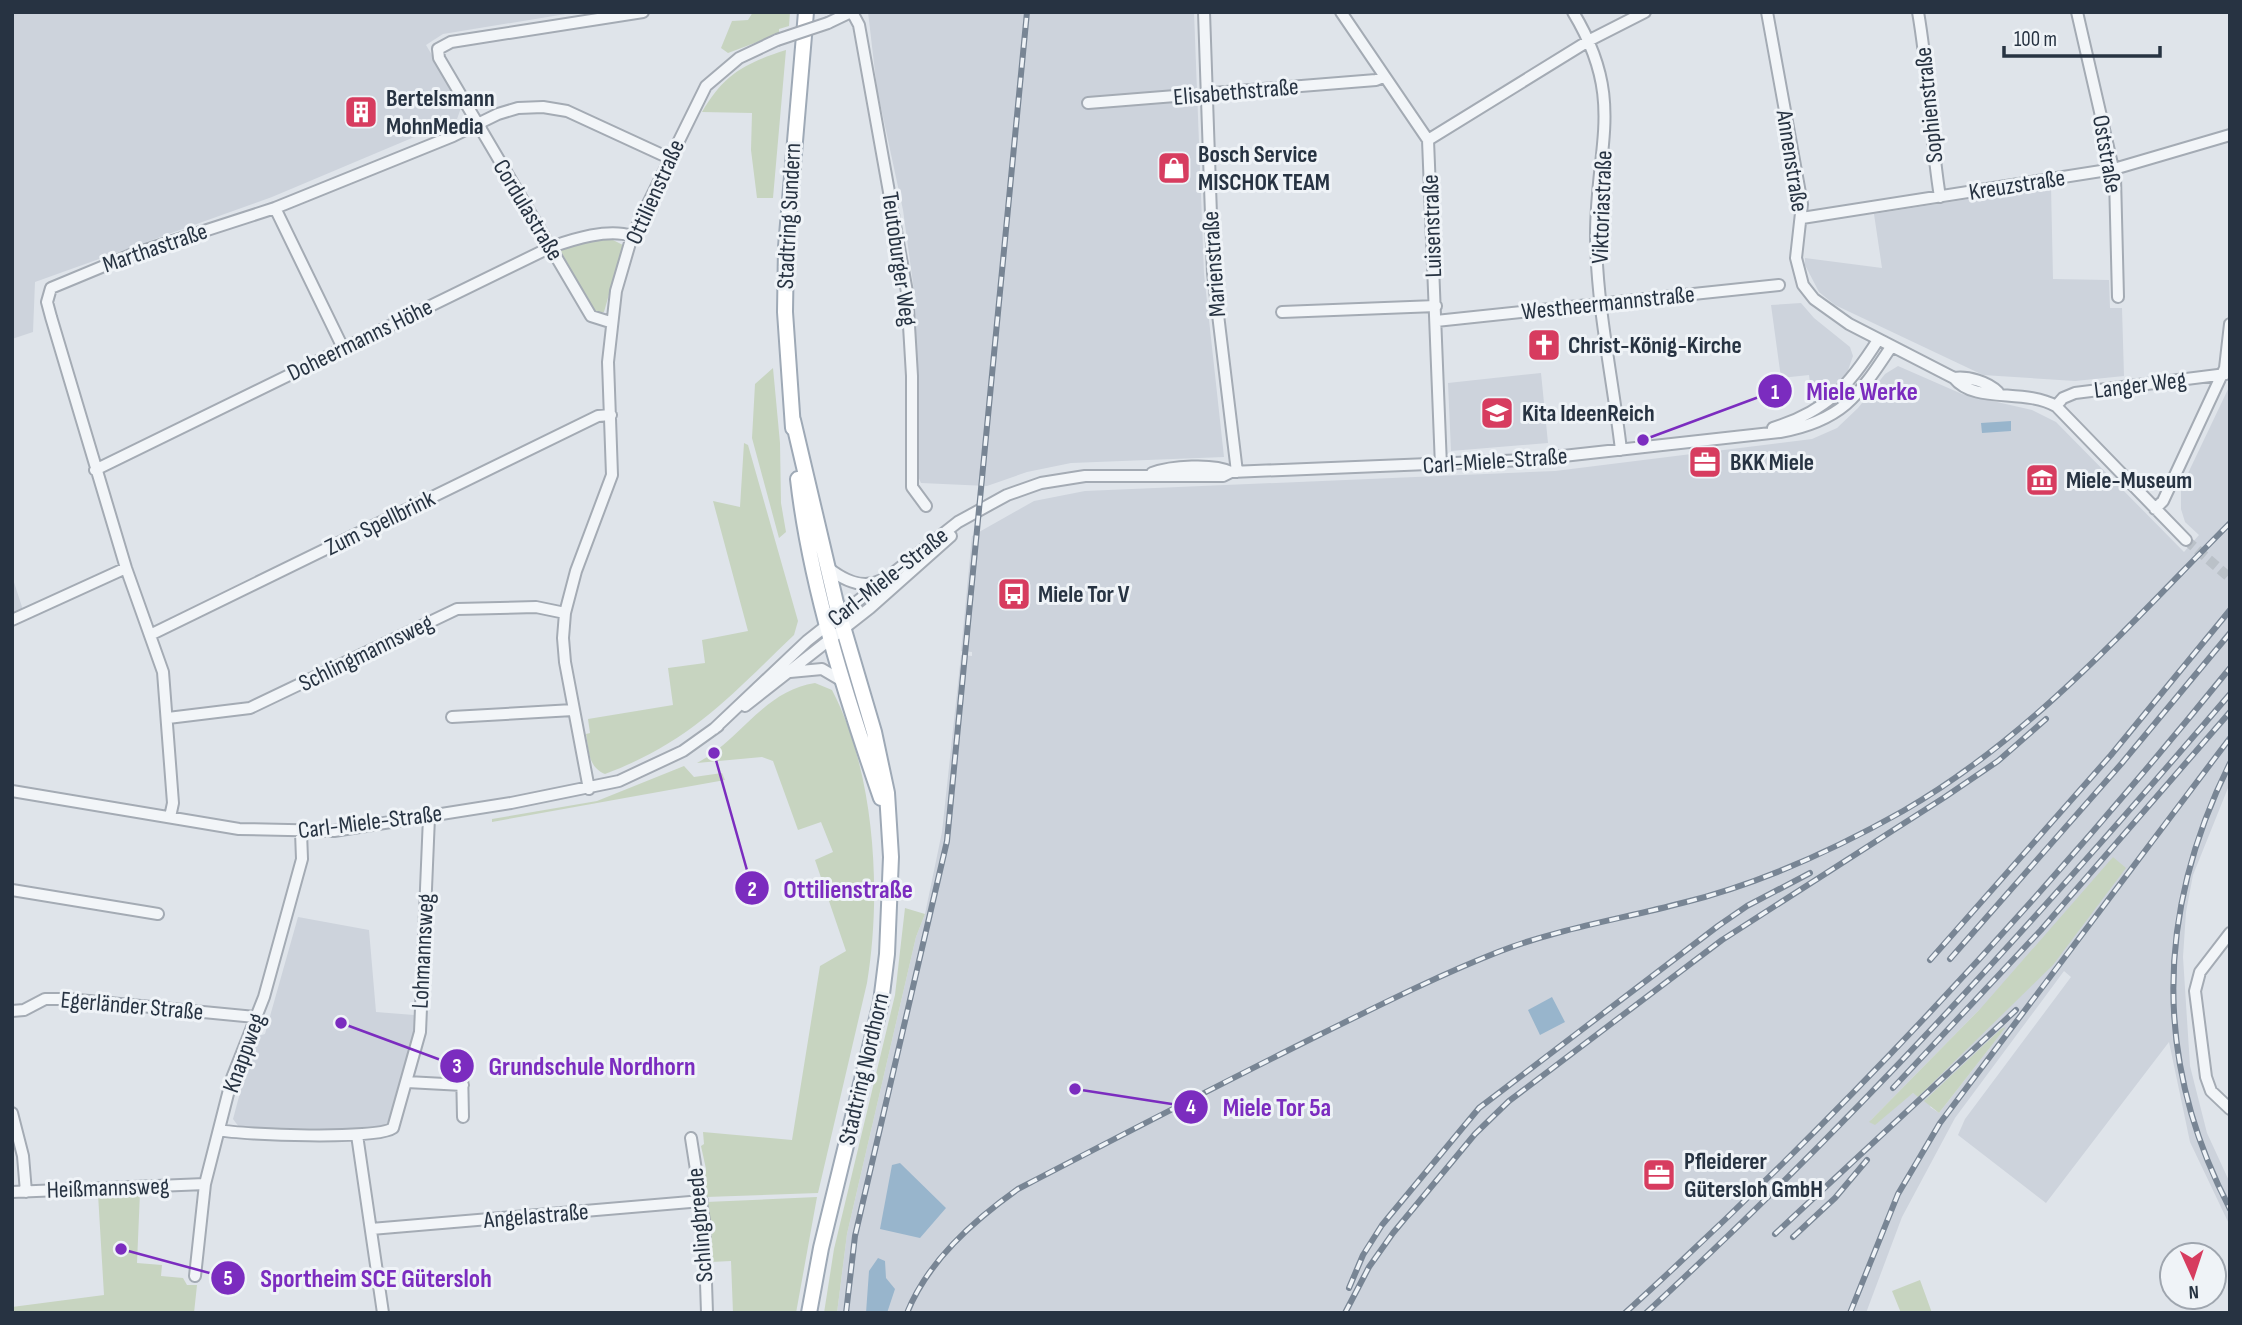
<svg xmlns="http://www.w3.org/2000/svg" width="2242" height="1325" font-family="'Sofia Sans Condensed',sans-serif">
<rect width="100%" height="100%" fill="#dfe4ea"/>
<!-- built -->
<path fill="#cdd3dc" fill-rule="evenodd" d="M12 12H578L443 34 426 45 462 105 457 119 272 197 35 282 33 332 12 339Z
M868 12H1194L1204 274 1224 457 1071 463 1027 472 987 486 921 483 917 474 915 298 903 210 877 89Z
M2051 186 2053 279 2109 280 2110 308H2122L2124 376 2075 381 1983 375 1835 305 1819 292 1805 265V258L1882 268 1874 214Z
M1801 303 1814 318 1850 347 1853 356 1847 373 1813 405 1809 375 1781 378 1771 305Z
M1898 366 1962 394 2032 410 2056 422 2184 552 2199 535 2185 522 2181 509V488L2230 385V783L2193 875 2186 912 2183 957 2190 1066 2207 1133 2230 1183V1226L2190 1142 2169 1042 2046 1203 1958 1135 1965 1119 2071 977 2064 971 1955 1118 1902 1217 1866 1313H837L847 1234 916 937 925 914 942 832 961 655 972 656V652L961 651 972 536 1034 501 1085 491 1555 471 1812 439 1837 428 1858 408 1885 374ZM1981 1008 1918 1096 1913 1093 1870 1121ZM2005 1028 1939 1113 1930 1107Z
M1541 373 1548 443 1451 451 1448 383Z
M12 576 23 610 12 615Z
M298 917 369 930 376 1012 414 1015V1031L388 1122 384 1126 343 1129 244 1128 239 1127 233 1119 255 1037 265 1034Z"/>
<!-- green -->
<path fill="#c7d4c0" d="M753 12H790L789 26 779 29V34L728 53 721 48 732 21 748 20Z
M786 50 773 198H757L751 150 752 113 702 112C724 74 745 63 786 50Z
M611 239 623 245 604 312 596 313 560 250 592 241Z
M773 368 780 443 781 503 786 532 779 538 752 438 755 384Z
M744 443 748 445 798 621 794 635C730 696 691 742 605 774 588 767 589 751 586 734L590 733 588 719 673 705 668 668 705 663 702 640 748 631 713 501 740 507Z
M815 683 832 690C875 772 882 893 867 983L818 1193 706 1197 703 1173 706 1169 701 1146 704 1144 703 1132 792 1140 820 966 846 951 815 860 833 852 821 822 798 830 773 761 762 757 697 763C740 741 763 691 815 683Z
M684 766 694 777 722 773 725 780 492 822V819L597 801Z
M2113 857 2126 868 2053 965 1918 1097 1913 1093 1875 1125 1869 1122 1981 1008Z
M905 908 925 914 916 937 847 1234 837 1313H824L834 1249 895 995Z
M2006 1027 1939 1113 1924 1101 2001 1029Z
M140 1192 137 1263 162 1265 161 1276 183 1278 187 1285H197L194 1313H12V1307L104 1295 98 1194Z
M817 1197 796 1313H733L731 1261 711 1262 706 1202Z
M1920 1280 1932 1313H1901L1892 1291Z"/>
<!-- water -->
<path fill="#98b5cc" d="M2011 421V431L1982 433 1981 423Z
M1552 997 1565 1022 1540 1035 1528 1010Z
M900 1163 946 1208 920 1238 880 1229 892 1165Z
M878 1258 885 1261 886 1278 895 1289 887 1313H866L869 1271Z"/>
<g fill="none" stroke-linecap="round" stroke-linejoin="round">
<!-- minor-tunnel -->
<path stroke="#bac1c8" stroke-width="10" stroke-dasharray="10 5" stroke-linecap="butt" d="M2186 540 2230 578"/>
<defs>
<path id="minor" d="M852 12 859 25 907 292 912 376V487L926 506
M1204 12 1213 273 1237 472
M1341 12 1428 140 1441 466
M1573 12C1627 101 1595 146 1596 239 1597 309 1613 380 1621 450
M1767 12 1802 204 1796 258 1803 285 1814 299 1849 324 1954 378C1975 404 2023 388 2056 406L2186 540
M1918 12C1929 74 1930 135 1940 197
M2077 12 2115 177 2118 297
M828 23 851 12
M1088 103 1376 80 1383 77
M1428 140 1590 40 1645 12
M275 208 343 348
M1802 218 2114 169 2230 135
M1282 312 1436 306
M1436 321 1779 285
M610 322 591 316 439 58 438 49 451 42 643 12
M1954 378C1968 376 1988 382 1998 392
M2056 406 2063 398 2075 393 2226 374
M1773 428C1827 411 1849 386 1878 340
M95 470 551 247C574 239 608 228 632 236
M1152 473C1171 466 1213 463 1231 472
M2155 509 2163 501 2225 368 2230 324
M827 567C843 580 862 590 882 580
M12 620 126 568
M150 635 598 416 611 415
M790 672 822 669 844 682
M745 706 870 608 951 536
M452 717 573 710
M168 718 250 708 457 609 536 607 565 613
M714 729 807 641 958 522 1007 495 1041 483 1085 476H1223L1231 472 1527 460 1780 432C1841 421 1858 397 1891 347
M589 789 565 662 563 638 565 613 576 571 612 475 608 362 616 291 632 236 706 86 739 58 777 40
M12 791 239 829 334 831 511 803 619 781 683 751 718 726
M170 817 173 803 163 672 126 568 51 317 47 302 51 288 133 254 275 208 453 136 498 114 518 108 543 107 567 111 669 158
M12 890 158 914
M2230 933 2200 972 2195 991 2206 1077 2211 1091 2230 1109
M12 1011 24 1010 45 999H68L255 1017
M462 1068 463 1117
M407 1082 463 1085
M12 1113 23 1156 26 1192
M219 1130C243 1135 377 1140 393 1128L420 1032 429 817
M357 1135 383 1313
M691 1138 704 1221 707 1313
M12 1192 205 1184
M371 1229 702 1201
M195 1276 205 1184 232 1078 264 997 302 859 301 832"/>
<path id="major" d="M793 420 836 603 874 732 887 793 891 857 887 954 881 1002 821 1248 809 1313
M793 428 785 312 786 247 806 12
M798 479C810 585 846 697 881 798"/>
</defs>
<!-- minor casing -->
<use href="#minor" stroke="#a4abb4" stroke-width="14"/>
<!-- major casing -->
<use href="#major" stroke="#9ea9b6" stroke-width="18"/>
<!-- minor -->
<use href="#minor" stroke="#f2f5f8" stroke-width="10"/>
<!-- major -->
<use href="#major" stroke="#fff" stroke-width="14"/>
<defs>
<path id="rail" d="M2230 763C2156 912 2153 1061 2230 1209
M1950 959 2122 763 2230 633
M1930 960 2111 755 2230 610
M1893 1088 2041 930 2230 712
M1775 1234 2016 1010
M1793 1237 1835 1198 1867 1160
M1349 1288 1363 1255 1382 1225 1479 1108 1718 926 1747 906 1810 873
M846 1313 855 1236 947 841 1027 12
M907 1313C928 1261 973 1221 1018 1189 1118 1137 1218 1085 1319 1035 1378 1006 1437 976 1498 952 1557 929 1621 919 1682 903 1759 884 1834 850 1903 811 2030 738 2128 626 2230 523
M1345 1313 1369 1267 1393 1233 1475 1134 1509 1101 1722 940 1945 797 1998 761 2046 719
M1625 1313C1843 1115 2044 897 2230 668
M1646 1313C1856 1120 2045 910 2230 694
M1850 1313 1898 1194 1940 1123 2230 738"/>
</defs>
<!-- rail casing -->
<use href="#rail" stroke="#788594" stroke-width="6"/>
<!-- rail -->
<use href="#rail" stroke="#eff3f7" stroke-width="3.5" stroke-dasharray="10" stroke-linecap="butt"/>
<defs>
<path id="minor-bridge" d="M777 40 828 23"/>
</defs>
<!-- minor-bridge casing -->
<use href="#minor-bridge" stroke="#a4abb4" stroke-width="14" stroke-linecap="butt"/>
<!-- minor-bridge -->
<use href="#minor-bridge" stroke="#f2f5f8" stroke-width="10"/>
</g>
<!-- icons -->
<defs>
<symbol id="building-square" viewBox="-11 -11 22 22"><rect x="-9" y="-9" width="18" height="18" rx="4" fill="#d73c5f" stroke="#eff3f7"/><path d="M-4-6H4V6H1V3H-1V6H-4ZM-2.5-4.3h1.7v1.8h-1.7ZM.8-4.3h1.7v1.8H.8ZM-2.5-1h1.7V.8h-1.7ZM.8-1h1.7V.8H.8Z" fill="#fff"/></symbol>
<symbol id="shop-square" viewBox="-11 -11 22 22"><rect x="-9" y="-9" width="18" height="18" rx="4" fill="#d73c5f" stroke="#eff3f7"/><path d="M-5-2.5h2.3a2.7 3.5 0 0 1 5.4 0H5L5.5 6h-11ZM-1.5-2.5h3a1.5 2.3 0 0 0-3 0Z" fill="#fff"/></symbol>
<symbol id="church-square" viewBox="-11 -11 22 22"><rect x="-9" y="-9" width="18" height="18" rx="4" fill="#d73c5f" stroke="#eff3f7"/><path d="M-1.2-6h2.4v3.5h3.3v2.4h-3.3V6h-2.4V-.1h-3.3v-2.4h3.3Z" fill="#fff"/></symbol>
<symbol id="school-square" viewBox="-11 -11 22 22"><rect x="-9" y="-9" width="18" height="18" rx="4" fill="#d73c5f" stroke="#eff3f7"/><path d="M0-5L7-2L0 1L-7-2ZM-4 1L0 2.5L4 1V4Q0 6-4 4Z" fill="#fff"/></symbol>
<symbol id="office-square" viewBox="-11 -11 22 22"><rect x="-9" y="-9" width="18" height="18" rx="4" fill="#d73c5f" stroke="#eff3f7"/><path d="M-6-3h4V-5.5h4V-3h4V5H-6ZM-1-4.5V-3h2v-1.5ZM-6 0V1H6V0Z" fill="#fff"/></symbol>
<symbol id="museum-square" viewBox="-11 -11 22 22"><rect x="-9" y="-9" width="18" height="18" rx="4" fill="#d73c5f" stroke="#eff3f7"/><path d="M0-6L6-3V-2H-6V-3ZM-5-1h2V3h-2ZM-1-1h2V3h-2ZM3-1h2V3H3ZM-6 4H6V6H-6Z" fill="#fff"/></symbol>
<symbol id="bus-square" viewBox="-11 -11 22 22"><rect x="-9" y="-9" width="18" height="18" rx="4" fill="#d73c5f" stroke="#eff3f7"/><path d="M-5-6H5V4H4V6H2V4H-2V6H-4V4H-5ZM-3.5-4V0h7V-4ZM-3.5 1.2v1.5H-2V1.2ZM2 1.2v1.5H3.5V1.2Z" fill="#fff"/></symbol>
</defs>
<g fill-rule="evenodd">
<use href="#building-square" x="342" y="93" width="38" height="38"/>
<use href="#shop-square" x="1155" y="149" width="38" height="38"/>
<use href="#church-square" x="1525" y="326" width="38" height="38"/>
<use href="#school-square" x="1478" y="394" width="38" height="38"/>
<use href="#office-square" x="1686" y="443" width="38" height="38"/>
<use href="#museum-square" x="2023" y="461" width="38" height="38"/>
<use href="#bus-square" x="995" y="575" width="38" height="38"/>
<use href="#office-square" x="1640" y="1156" width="38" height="38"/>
</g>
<g text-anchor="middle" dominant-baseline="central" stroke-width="6" stroke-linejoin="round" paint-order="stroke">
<!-- street labels -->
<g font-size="24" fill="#273342" stroke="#eff3f7">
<text transform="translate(1236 92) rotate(-5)">Elisabethstraße</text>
<text transform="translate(1929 105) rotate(-96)">Sophienstraße</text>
<text transform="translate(2107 154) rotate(80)">Oststraße</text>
<text transform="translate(1792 161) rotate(81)">Annenstraße</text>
<text transform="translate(2017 185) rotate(-9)">Kreuzstraße</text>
<text transform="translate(655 192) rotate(-66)">Ottilienstraße</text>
<text transform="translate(1602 207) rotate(-88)">Viktoriastraße</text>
<text transform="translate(528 210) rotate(59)">Cordulastraße</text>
<text transform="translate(789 216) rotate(-87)">Stadtring Sundern</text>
<text transform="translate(1432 226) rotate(-92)">Luisenstraße</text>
<text transform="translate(155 248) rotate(-19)">Marthastraße</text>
<text transform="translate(899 259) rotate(82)">Teutoburger Weg</text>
<text transform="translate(1214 264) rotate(-94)">Marienstraße</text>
<text transform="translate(1608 303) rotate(-6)">Westheermannstraße</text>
<text transform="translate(360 340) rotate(-26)">Doheermanns Höhe</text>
<text transform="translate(2140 385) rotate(-7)">Langer Weg</text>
<text transform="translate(1495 461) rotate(-4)">Carl-Miele-Straße</text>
<text transform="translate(380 523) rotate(-26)">Zum Spellbrink</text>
<text transform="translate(888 577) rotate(-38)">Carl-Miele-Straße</text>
<text transform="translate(366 653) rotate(-26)">Schlingmannsweg</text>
<text transform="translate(370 822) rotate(-7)">Carl-Miele-Straße</text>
<text transform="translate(423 951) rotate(-87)">Lohmannsweg</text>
<text transform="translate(132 1006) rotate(5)">Egerländer Straße</text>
<text transform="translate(244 1053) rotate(-70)">Knappweg</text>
<text transform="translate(864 1069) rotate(-77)">Stadtring Nordhorn</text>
<text transform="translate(108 1188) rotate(-2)">Heißmannsweg</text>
<text transform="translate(536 1216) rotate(-5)">Angelastraße</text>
<text transform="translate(700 1225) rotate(-95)">Schlingbreede</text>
</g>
<!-- poi labels -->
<g font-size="24" font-weight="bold" fill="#273342" stroke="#eff3f7" text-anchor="start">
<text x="386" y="98">Bertelsmann<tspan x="386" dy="28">MohnMedia</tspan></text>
<text x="1198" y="154">Bosch Service<tspan x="1198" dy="28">MISCHOK TEAM</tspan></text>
<text x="1568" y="345">Christ-König-Kirche</text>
<text x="1522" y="413">Kita IdeenReich</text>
<text x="1730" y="462">BKK Miele</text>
<text x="2066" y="480">Miele-Museum</text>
<text x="1038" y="594">Miele Tor V</text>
<text x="1684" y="1161">Pfleiderer<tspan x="1684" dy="28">Gütersloh GmbH</tspan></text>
</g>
</g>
<!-- callouts -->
<path fill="none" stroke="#7b2cbf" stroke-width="2.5" d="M1643 440L1775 391M714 753L752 888M341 1023L457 1066M1075 1089L1191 1107M121 1249L228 1278"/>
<g fill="#7b2cbf" stroke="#eff3f7" stroke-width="2.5">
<circle cx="1643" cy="440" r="7"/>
<circle cx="714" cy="753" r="7"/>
<circle cx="341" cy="1023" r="7"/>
<circle cx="1075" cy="1089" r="7"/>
<circle cx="121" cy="1249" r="7"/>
<circle cx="1775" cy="391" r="18"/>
<circle cx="752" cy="888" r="18"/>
<circle cx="457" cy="1066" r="18"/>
<circle cx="1191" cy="1107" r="18"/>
<circle cx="228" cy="1278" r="18"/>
</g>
<g font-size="21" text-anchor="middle" font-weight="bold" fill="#fff">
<text x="1775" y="399">1</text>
<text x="752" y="896">2</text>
<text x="457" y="1073">3</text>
<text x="1191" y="1114">4</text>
<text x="228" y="1285">5</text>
</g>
<g font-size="26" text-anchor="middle" font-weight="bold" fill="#7b2cbf" stroke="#eff3f7" stroke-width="6" stroke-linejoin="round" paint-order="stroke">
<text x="1862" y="400">Miele Werke</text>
<text x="848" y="898">Ottilienstraße</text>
<text x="592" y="1075">Grundschule Nordhorn</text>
<text x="1277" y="1116">Miele Tor 5a</text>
<text x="376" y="1287">Sportheim SCE Gütersloh</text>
</g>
<!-- border -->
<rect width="2242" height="1325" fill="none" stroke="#273342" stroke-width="28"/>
<!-- north arrow -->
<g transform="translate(2193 1276) rotate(177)"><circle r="33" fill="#eff3f7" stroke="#9fa6af" stroke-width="2"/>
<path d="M0-5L12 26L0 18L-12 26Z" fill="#d73c5f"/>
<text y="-10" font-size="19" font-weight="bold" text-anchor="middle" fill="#273342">N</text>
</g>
<!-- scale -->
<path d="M2004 46v10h156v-10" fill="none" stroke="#273342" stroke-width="3.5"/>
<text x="2014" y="46" font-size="21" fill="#273342" stroke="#eff3f7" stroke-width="5" paint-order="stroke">100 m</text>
</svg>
